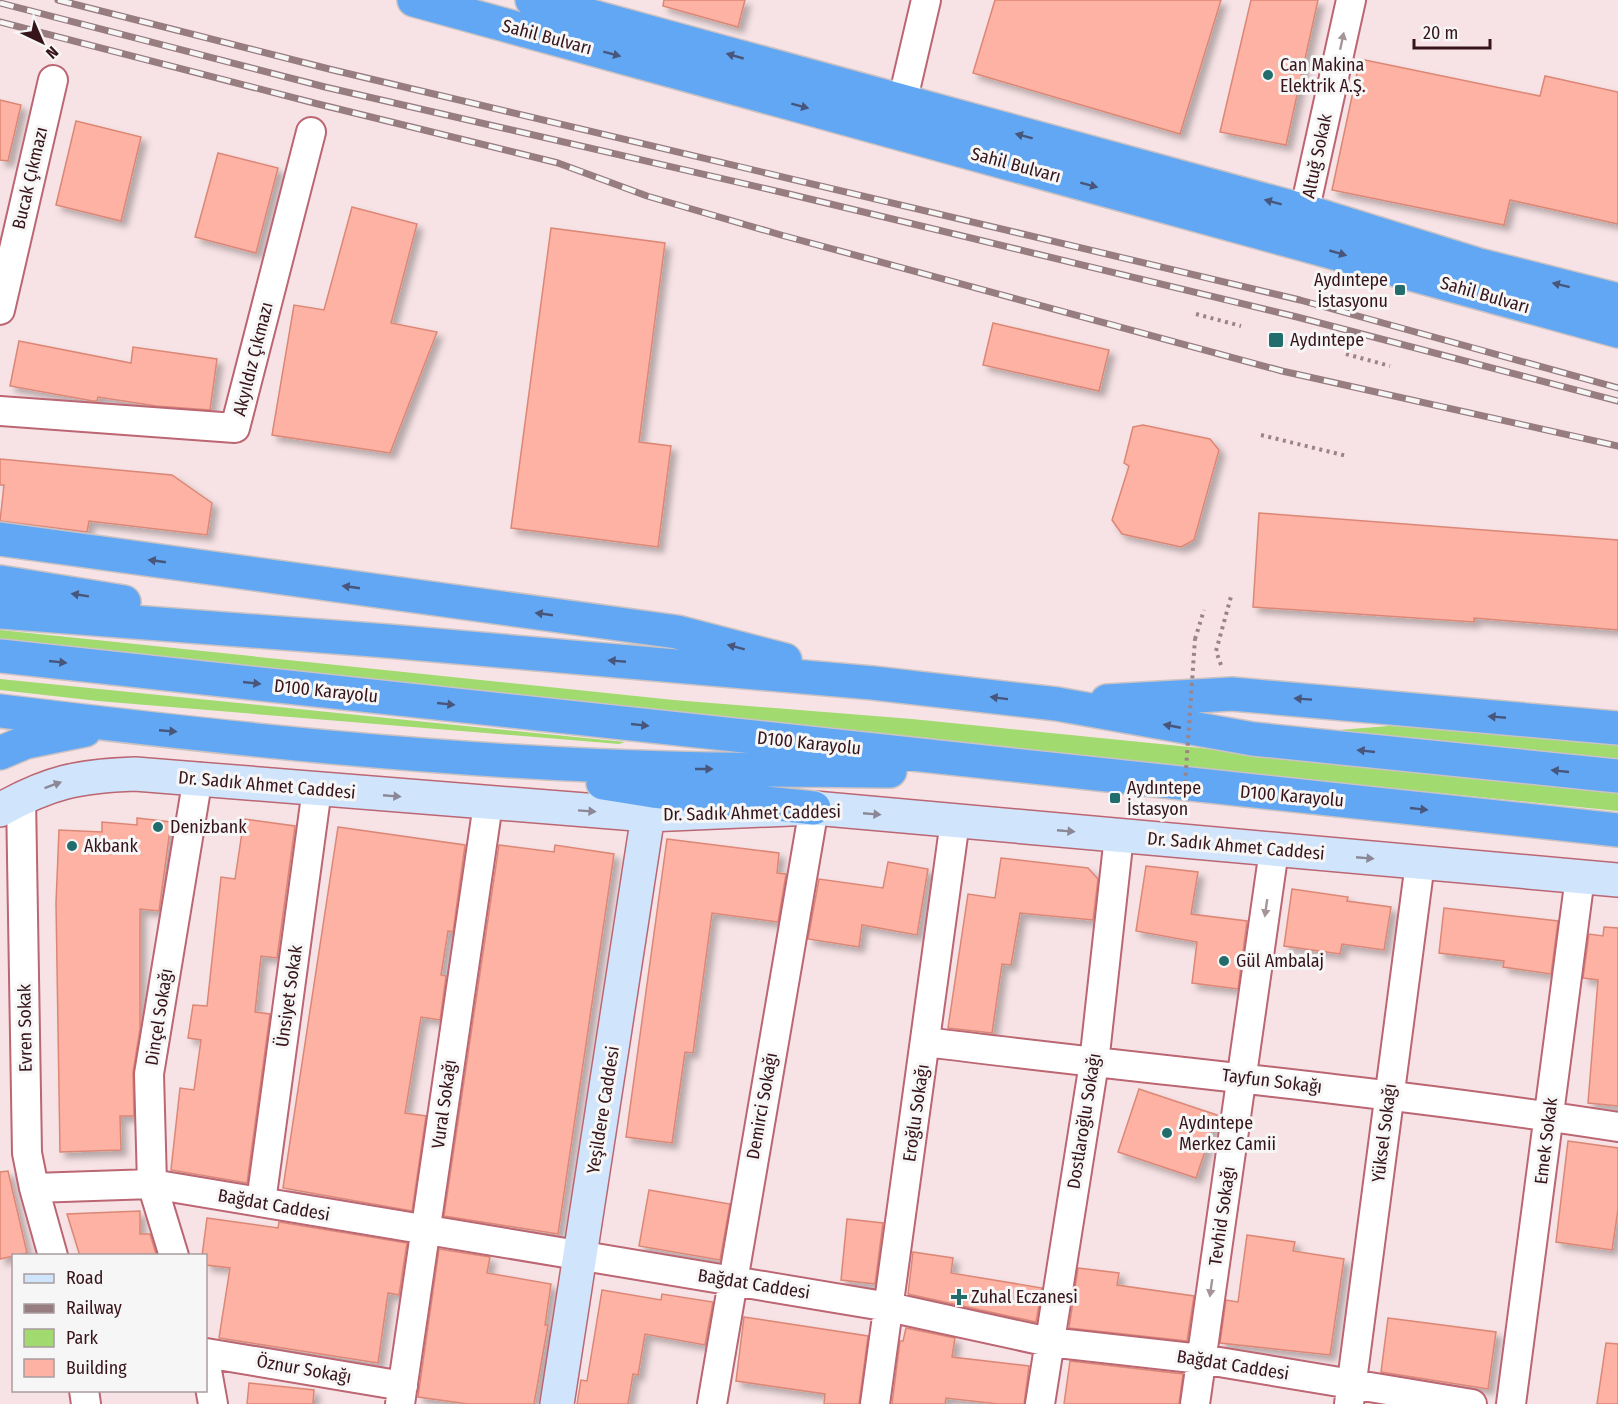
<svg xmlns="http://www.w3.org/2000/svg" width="1618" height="1404" font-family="'Fira Sans Condensed',sans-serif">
<defs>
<filter id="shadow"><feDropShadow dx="5.5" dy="5.5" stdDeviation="3" flood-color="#0004"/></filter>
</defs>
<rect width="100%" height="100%" fill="#f7e3e5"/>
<!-- green -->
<path fill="#a1da6e" d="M0 630 674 700 912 719 1618 790V811L0 649Z
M0 679 625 742 619 744 98 701 0 690Z
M1389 726 1494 730 1618 741V763L1313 732Z"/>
<!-- building -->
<path fill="#fdb2a3" stroke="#dc8776" stroke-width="1.5" filter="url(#shadow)" d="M664 0H745L738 27 663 6Z
M995 0H1221L1180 134 973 73Z
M1251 0H1318L1286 145 1220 132Z
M1360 59 1540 96 1545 76 1618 92V224L1510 200 1504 225 1332 190Z
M0 100 21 105 8 161 0 160Z
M76 121 141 137 121 221 56 205Z
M218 153 278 168 256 253 195 237Z
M352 207 417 224 391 323 437 332 390 453 272 435 294 305 324 310Z
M551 228 665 243 639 442 671 446 658 547 511 528Z
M993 323 1109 350 1099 391 983 365Z
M19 341 131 363 133 347 217 359 210 410 156 406 98 397 97 401H93L10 386Z
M1143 425 1210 439 1219 450 1194 540 1181 547 1122 534 1112 520 1129 466 1124 463 1133 427Z
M0 459 172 475 212 503 207 535 89 521 87 532 0 521 4 485H0Z
M1259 513 1618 540V630L1474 618V622L1253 607Z
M137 818 171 822 159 911 140 909V1029L133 1072 134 1116H120L121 1150 60 1152 56 903 59 830 102 832V822L137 825Z
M244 819 295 826 277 958 261 956 255 1012 270 1014 247 1183 171 1170 180 1088 194 1090 201 1040 188 1038 193 1005 207 1006 221 877 235 879Z
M338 827 465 845 453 932 448 931 441 975 446 976 440 1020 421 1017 405 1113 426 1116 412 1211 283 1188Z
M667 839 779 853 777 873 786 874 778 922 712 913 693 1053 685 1052 672 1143 626 1137Z
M499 845 554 852 555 845 614 854 558 1234 444 1216Z
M1001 858 1088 868 1098 879 1093 920 1020 913 1011 965 1002 964 992 1033 948 1028 968 894 995 898Z
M888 862 928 869 917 935 862 925 859 947 808 939 819 879 883 888Z
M1146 866 1198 872 1191 914 1247 921 1238 989 1192 983 1197 942 1136 931Z
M1292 889 1348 897 1347 901 1391 907 1384 950 1342 944 1340 954 1284 946Z
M1444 908 1558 921 1551 974 1503 967 1504 961 1439 953Z
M1604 927 1618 928V1106L1588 1103 1598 980 1583 978 1589 934 1603 936Z
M1139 1089 1217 1115 1196 1178 1118 1152Z
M1568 1141 1618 1148V1209L1612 1250 1556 1242Z
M8 1171 27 1253 0 1259V1172Z
M649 1190 730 1204 720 1260 639 1246Z
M140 1211V1234H150L156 1254 80 1256 67 1214Z
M207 1218 278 1228 279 1222 407 1243 399 1295 388 1293 378 1363 219 1338 230 1268 206 1265V1256H202Z
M847 1219 883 1223 875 1284 841 1280Z
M1247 1235 1295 1242 1293 1251 1344 1259 1330 1355 1220 1343 1226 1300 1238 1302Z
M439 1249 490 1257 487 1273 551 1284 545 1325H548L534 1404H468L418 1397Z
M913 1252 953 1258 951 1273 1042 1288 1036 1322 908 1294Z
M1078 1268 1119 1273 1117 1285 1194 1296 1187 1341 1069 1328Z
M602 1290 661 1300 662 1294 713 1302 705 1345 645 1334 638 1375 633 1374 628 1404H577L581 1380 587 1381Z
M744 1317 868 1336 859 1404H824L825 1394 736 1381Z
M1388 1318 1496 1332 1488 1389 1381 1372Z
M906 1328 955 1338 952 1357 1029 1366 1024 1404H998L946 1398 945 1404H892L900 1341H903Z
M1606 1343 1618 1344V1404H1597Z
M1070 1361 1183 1374 1179 1404H1064Z
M249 1383 314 1390 313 1404H247Z"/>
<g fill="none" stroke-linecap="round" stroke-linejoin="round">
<defs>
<path id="street" d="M902 103 926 0
M1300 231 1351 0
M0 310 53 80
M0 411 235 428 311 132
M21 798 27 1153 34 1188 53 1256
M926 1042C1156 1071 1388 1091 1618 1127
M34 1188 152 1184 889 1307 1049 1342 1201 1359 1472 1404
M261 1202 317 789
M174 1256 152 1184 149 1074 198 777
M206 1353 403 1386
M206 1365 213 1404
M84 1390 86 1404
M400 1404 488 804
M712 1404 814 808
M875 1404 955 821
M1040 1404 1094 1063 1119 836
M1195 1404 1274 850
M1349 1404 1420 863
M1511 1404 1580 877"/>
<path id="secondary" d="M0 810C49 782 79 776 135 774L648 815 814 808 1618 880
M557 1404 648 815"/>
<path id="highway" d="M414 0 1618 331
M532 0 1305 211 1479 265 1618 300
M0 539 677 632 785 660
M0 582 124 602
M0 612 387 641 873 683 1057 704 1253 739 1618 776
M0 656 1618 830
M1107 701 1232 694 1618 728
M0 711C221 738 445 762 668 768 742 770 816 770 890 771
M0 753 26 742 85 730
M603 783 653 791 814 808"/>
</defs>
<!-- street casing -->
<use href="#street" stroke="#bb6672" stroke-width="32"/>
<!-- secondary casing -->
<use href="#secondary" stroke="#bb6672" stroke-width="36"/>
<!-- highway casing -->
<use href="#highway" stroke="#cbc2c3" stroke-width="36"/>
<!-- path -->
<path stroke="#9d8387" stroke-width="4" stroke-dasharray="3 4.5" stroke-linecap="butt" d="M1196 314 1241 326
M1346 354 1390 366
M1261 435 1347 456
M1195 639 1204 610
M1221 665 1216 651 1232 593"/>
<!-- street -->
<use href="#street" stroke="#fff" stroke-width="28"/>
<!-- secondary -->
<use href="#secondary" stroke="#d0e5fc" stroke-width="33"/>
<!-- highway -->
<use href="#highway" stroke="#61a7f4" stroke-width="33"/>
<defs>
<path id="rail" d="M58 0 333 70 1300 300 1618 388
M0 3 325 87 789 194 1297 317 1618 401
M0 22 318 104 558 163 647 196 781 235 1282 371 1618 446"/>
</defs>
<!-- rail casing -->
<use href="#rail" stroke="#977c80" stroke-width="7"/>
<!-- rail -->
<use href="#rail" stroke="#f6f6f6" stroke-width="4.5" stroke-dasharray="14" stroke-linecap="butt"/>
<!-- path-bridge -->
<path stroke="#9d8387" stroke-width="4" stroke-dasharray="3 4.5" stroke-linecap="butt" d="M1183 813 1195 639"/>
</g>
<!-- one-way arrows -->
<defs><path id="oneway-solid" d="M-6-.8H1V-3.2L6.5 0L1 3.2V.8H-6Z" transform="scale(1.5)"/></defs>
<g fill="#a59598">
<use href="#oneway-solid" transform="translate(1342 41) rotate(-78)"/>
<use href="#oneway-solid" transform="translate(1266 908) rotate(98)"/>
<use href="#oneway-solid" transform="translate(1211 1288) rotate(98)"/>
</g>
<g fill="#49567c">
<use href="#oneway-solid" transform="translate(612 54) rotate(15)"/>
<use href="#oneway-solid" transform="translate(735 56) rotate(-164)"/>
<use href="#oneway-solid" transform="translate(800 106) rotate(15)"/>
<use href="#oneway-solid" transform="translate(1024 136) rotate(-165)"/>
<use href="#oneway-solid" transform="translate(1089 185) rotate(15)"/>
<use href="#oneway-solid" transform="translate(1273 202) rotate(-165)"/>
<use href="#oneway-solid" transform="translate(1338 253) rotate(16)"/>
<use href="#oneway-solid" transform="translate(1561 285) rotate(-166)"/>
<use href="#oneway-solid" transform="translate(157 561) rotate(-172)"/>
<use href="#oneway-solid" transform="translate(351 587) rotate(-172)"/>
<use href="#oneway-solid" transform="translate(80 595) rotate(-171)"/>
<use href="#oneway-solid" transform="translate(544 614) rotate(-172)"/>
<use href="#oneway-solid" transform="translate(736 647) rotate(-165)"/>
<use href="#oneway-solid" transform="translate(617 661) rotate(-175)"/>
<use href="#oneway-solid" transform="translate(58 662) rotate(6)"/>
<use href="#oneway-solid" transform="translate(252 683) rotate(6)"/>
<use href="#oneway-solid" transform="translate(999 698) rotate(-173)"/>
<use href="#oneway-solid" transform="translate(1303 699) rotate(-176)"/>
<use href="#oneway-solid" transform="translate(446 704) rotate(6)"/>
<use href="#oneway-solid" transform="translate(1497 717) rotate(-175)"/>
<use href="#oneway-solid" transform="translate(640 725) rotate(6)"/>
<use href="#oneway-solid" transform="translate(1172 726) rotate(-169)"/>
<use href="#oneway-solid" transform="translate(168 731) rotate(5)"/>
<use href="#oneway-solid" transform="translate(1366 751) rotate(-174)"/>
<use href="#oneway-solid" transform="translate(704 769)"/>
<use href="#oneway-solid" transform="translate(1560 771) rotate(-174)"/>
<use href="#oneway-solid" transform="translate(1419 809) rotate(6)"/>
</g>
<g fill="#8b8796">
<use href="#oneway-solid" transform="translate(53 785) rotate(-20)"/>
<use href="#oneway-solid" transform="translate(392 796) rotate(5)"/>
<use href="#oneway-solid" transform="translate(587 811) rotate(4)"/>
<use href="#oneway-solid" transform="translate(872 814) rotate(5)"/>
<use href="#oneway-solid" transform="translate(1066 831) rotate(5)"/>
<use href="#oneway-solid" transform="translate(1365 858) rotate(5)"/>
</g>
<!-- markers -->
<g fill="#226d6b" stroke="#f6f6f6" stroke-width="2">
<circle cx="1268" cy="75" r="6"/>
<rect x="1394" y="284" width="12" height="12" rx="3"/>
<rect x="1268" y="332" width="16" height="16" rx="3"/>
<rect x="1109" y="792" width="12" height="12" rx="3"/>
<circle cx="158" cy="827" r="6"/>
<circle cx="72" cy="846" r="6"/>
<circle cx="1224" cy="961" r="6"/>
<circle cx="1167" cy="1133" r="6"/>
<path d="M956 1288h6v6h6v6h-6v6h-6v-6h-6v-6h6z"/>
</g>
<g text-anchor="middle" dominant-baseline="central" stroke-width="6" stroke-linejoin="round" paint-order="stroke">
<!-- street labels -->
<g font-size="18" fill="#36141a" stroke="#f6f6f6">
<text transform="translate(547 37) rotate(15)">Sahil Bulvarı</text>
<text transform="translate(1317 156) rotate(-78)">Altuğ Sokak</text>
<text transform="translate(1016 165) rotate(15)">Sahil Bulvarı</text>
<text transform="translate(30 178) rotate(-77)">Bucak Çıkmazı</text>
<text transform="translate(1485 295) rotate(16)">Sahil Bulvarı</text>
<text transform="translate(253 359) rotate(-76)">Akyıldız Çıkmazı</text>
<text transform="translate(326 691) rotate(6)">D100 Karayolu</text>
<text transform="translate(809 743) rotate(6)">D100 Karayolu</text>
<text transform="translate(267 785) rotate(5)">Dr. Sadık Ahmet Caddesi</text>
<text transform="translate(1292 796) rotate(5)">D100 Karayolu</text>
<text transform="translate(752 813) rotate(-1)">Dr. Sadık Ahmet Caddesi</text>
<text transform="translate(1236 846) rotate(5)">Dr. Sadık Ahmet Caddesi</text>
<text transform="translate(289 996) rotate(-82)">Ünsiyet Sokak</text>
<text transform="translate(159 1017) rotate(-81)">Dinçel Sokağı</text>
<text transform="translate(25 1028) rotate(-91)">Evren Sokak</text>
<text transform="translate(1272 1081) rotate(7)">Tayfun Sokağı</text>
<text transform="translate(444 1104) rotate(-82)">Vural Sokağı</text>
<text transform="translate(762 1106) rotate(-80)">Demirci Sokağı</text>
<text transform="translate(603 1110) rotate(-81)">Yeşildere Caddesi</text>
<text transform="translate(916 1113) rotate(-82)">Eroğlu Sokağı</text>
<text transform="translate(1084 1121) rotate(-81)">Dostlaroğlu Sokağı</text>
<text transform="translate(1384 1133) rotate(-83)">Yüksel Sokağı</text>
<text transform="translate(1546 1141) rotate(-83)">Emek Sokak</text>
<text transform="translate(274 1205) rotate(10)">Bağdat Caddesi</text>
<text transform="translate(1222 1216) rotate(-82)">Tevhid Sokağı</text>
<text transform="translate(754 1284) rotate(9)">Bağdat Caddesi</text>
<text transform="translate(1233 1365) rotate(9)">Bağdat Caddesi</text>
<text transform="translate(304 1369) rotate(10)">Öznur Sokağı</text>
</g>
<!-- poi labels -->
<g font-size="18" fill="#36141a" stroke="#f6f6f6" text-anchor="start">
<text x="1280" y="65">Can Makina<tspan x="1280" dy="21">Elektrik A.Ş.</tspan></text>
<text x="1388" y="280" text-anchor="end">Aydıntepe<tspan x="1388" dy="21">İstasyonu</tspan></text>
<text x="1290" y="340">Aydıntepe</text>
<text x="1127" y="788">Aydıntepe<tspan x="1127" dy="21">İstasyon</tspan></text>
<text x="170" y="827">Denizbank</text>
<text x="84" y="846">Akbank</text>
<text x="1236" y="961">Gül Ambalaj</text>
<text x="1179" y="1123">Aydıntepe<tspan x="1179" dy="21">Merkez Camii</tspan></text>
<text x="971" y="1297">Zuhal Eczanesi</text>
</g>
</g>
<!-- legend -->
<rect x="12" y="1254" width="195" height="138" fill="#f6f6f6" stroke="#a99c9e" stroke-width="1.5"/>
<rect x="24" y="1274" width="30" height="9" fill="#d0e5fc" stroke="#a99c9e" stroke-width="1.5"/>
<text x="66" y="1284" font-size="18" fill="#36141a">Road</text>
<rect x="24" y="1304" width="30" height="9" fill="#977c80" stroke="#a99c9e" stroke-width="1.5"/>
<text x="66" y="1314" font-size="18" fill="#36141a">Railway</text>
<rect x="24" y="1329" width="30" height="18" fill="#a1da6e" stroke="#a99c9e" stroke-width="1.5"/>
<text x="66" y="1344" font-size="18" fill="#36141a">Park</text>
<rect x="24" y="1359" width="30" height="18" fill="#fdb2a3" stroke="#a99c9e" stroke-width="1.5"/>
<text x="66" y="1374" font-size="18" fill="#36141a">Building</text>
<!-- north arrow -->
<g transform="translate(42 42) rotate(136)" stroke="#f6f6f6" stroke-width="4.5" paint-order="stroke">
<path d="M0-4.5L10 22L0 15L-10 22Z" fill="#36141a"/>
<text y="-9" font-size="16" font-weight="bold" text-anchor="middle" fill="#36141a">N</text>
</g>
<!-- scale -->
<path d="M1414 39v9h76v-9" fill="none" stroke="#36141a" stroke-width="3"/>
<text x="1423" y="39" font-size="18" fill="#36141a" stroke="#f6f6f6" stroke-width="4.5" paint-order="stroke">20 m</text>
</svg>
